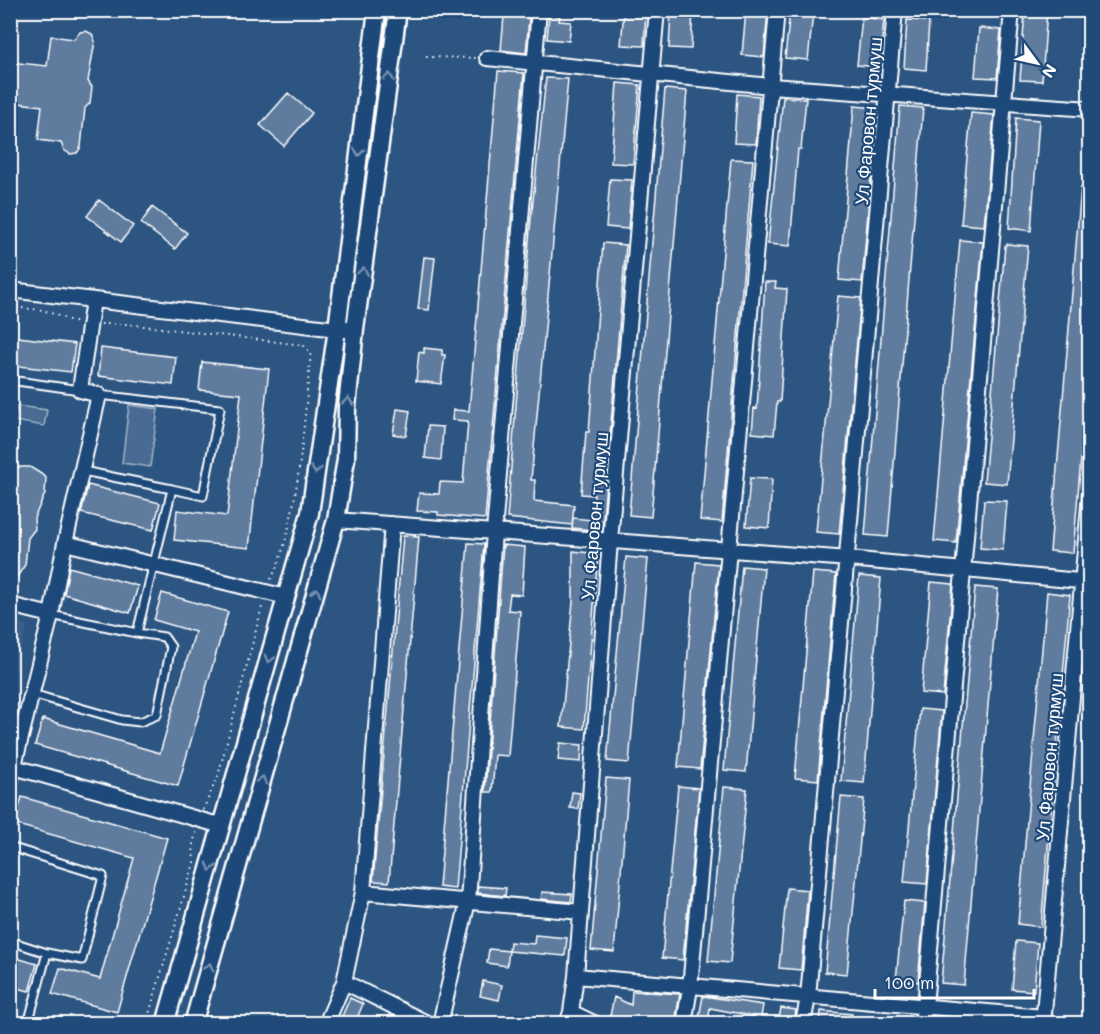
<svg xmlns="http://www.w3.org/2000/svg" width="1100" height="1034" font-family="Mali,sans-serif">
<rect width="100%" height="100%" fill="#2c5582"/>
<filter id="ink" filterUnits="userSpaceOnUse"><feTurbulence type="fractalNoise" baseFrequency=".0167" numOctaves="2"/><feDisplacementMap in="SourceGraphic" scale="12" xChannelSelector="R" yChannelSelector="G"/><feConvolveMatrix kernelMatrix="1 2 1 2 8 2 1 2 1" color-interpolation-filters="sRGB"/></filter>
<g filter="url(#ink)">
<!-- built -->
<path fill="#3b618b" d="M11 621 27 626 11 687 10 621Z"/>
<!-- pitch -->
<path fill="#486b92" stroke="#a4b5c8" stroke-width="1.5" d="M129 405 158 409 150 467 122 463Z
M17 406 47 410 44 426 14 421Z"/>
<!-- building -->
<path fill="#5e7c9f" stroke="#fff" stroke-width="1.5" d="M624 10H646L644 46 621 45Z
M671 10H693L691 49 669 48Z
M746 10H768L764 57 742 55Z
M790 10 813 13 808 60 785 58Z
M1025 10H1047L1042 81 1020 80Z
M549 15 560 16 559 21 571 22 569 41 547 39Z
M504 16 529 18 526 53 501 50Z
M862 17 884 20 879 67 857 65Z
M907 20 929 21 926 70 904 68Z
M979 28 1001 30 997 78 975 77Z
M86 31 92 34 95 41 88 81 92 87 90 103 85 108 81 147 77 153 70 154 64 150 61 143 38 140 42 106 10 102V62L47 66 51 36 74 39 80 32Z
M498 71 524 73 485 519 438 515V512L417 511 419 493 439 494 440 482 463 483 468 421 452 420 453 410 469 411Z
M546 78 568 79 531 480H535L534 501 574 505 572 525 507 518 530 229Z
M617 83 640 85 633 164 611 163Z
M665 89 687 91 651 517 629 515Z
M288 93 312 113 284 146 260 125Z
M737 94 759 96 756 144 734 143Z
M783 97 806 99 801 149H798L790 246 768 244Z
M854 106 877 108 862 282 839 280Z
M900 106 923 108 888 537 865 535Z
M971 113 994 115 984 226 961 224Z
M1016 118 1039 120 1031 231 1009 228Z
M731 159 753 160 722 522 700 520Z
M610 179 632 180 628 229 606 227Z
M1081 187 1089 188V364L1073 553 1050 551Z
M99 200 133 226 121 242 87 216Z
M152 207 187 233 175 249 141 223Z
M960 240 983 242 956 543 934 541Z
M603 243 626 245 602 531 572 528 573 518 592 520 594 495 581 494 586 432H589Z
M1007 244 1028 246 1007 484 984 482 1005 246Z
M424 257 435 258 429 310 418 309Z
M765 282H776L775 288 787 289 780 402H777L774 435 752 433 754 408 757 409Z
M838 296 861 298 839 534 816 532Z
M10 336 75 344 71 372 10 365Z
M101 348 176 357 173 385 98 376Z
M424 348 442 350V355H445L441 384 416 381 419 352 424 353Z
M202 362 269 369 249 548 174 540 177 510 227 516 241 394 199 390Z
M397 409 410 411 406 436 393 434Z
M428 426 443 427 441 460 425 458Z
M10 467H30L46 477 45 494 34 518 35 529 28 538 25 565 10 587Z
M750 478 772 479 769 528 746 526Z
M88 485 160 503 153 530 81 513Z
M984 500 1007 501 1003 550 980 548Z
M403 536 419 537 389 882 373 881Z
M468 543 484 544 455 889 439 887Z
M503 545 525 547 522 595 510 594 508 610 520 611 508 756 495 755 492 792H485Z
M573 551 598 554 584 729 561 727 573 601Z
M626 557 648 559 629 763 607 761Z
M696 562 719 564 700 769 678 767Z
M742 566 764 568 746 772 724 770Z
M69 567 138 586 130 613 64 594Z
M813 572 836 574 818 780 795 778Z
M859 576 881 578 864 783 841 781Z
M931 582 953 584 943 695 921 693Z
M975 587 998 589 964 985 941 983Z
M1047 592 1070 595 1041 927 1018 924Z
M162 593 228 612 178 786 35 745 43 719 160 753 195 632 154 620Z
M920 709 942 711 927 884 904 882Z
M560 743 582 745 581 762 558 760Z
M606 778 629 780 614 952 591 950Z
M678 786 699 788 683 960 662 958Z
M724 787 747 789 730 963 708 961Z
M572 792 580 793 578 809 570 808Z
M22 797 167 838 117 1012 52 994 60 968 100 979 134 858 14 824Z
M841 797 864 799 847 974 825 972Z
M478 886 506 888 505 896 478 893Z
M787 888 808 890 801 970 779 968Z
M542 892 572 894 571 902 541 899Z
M904 901 925 903 918 982 896 980Z
M535 935 567 938 565 956 509 951 510 942 534 944Z
M1016 941 1038 943 1034 991 1012 989Z
M489 949 509 951 507 966 487 963Z
M10 956 37 964 29 991 10 986Z
M483 981 502 985 499 1000 480 996Z
M632 991 680 994 675 1023H628L610 1016 614 997 631 1005Z
M703 996 763 1005 760 1023H751L752 1016 710 1008 708 1023H698Z
M350 998 363 1004 355 1023H339Z
M781 1008 796 1010 794 1023H778Z
M821 1011 852 1014 851 1023H820Z"/>
<g fill="none" stroke-linecap="round" stroke-linejoin="round">
<defs>
<path id="service" d="M10 380 80 390
M99 395 220 409 203 496 172 489
M51 615 137 633
M32 694 122 720 140 722 157 715 171 647 164 637 137 633 172 489 83 471
M10 847 103 876 82 960 47 953
M10 941 47 953 28 1024"/>
<path id="minor" d="M487 58 771 86 1090 109
M10 290 337 329
M336 520 849 559 1090 582
M65 543 286 597
M10 605 51 615 10 782
M51 615 65 543 99 395 80 390 93 300
M14 767 222 826
M363 892 581 912
M576 976 1044 1017
M344 982 429 1024
M571 1012 596 1024
M326 1024 344 982 363 892 392 524
M440 1024 468 901 494 532 539 10
M567 1024 571 1012 576 976 610 541 657 10
M684 1024 690 988 777 10
M803 1024 808 997 895 10
M921 1024 925 1007 1012 10
M1043 1024 1090 494"/>
<path id="tertiary" d="M355 329 398 10
M165 1024 310 513 337 329 377 10
M193 1024 336 520 346 459 347 407 355 329H337"/>
</defs>
<!-- service casing -->
<use href="#service" stroke="#fff" stroke-width="11"/>
<!-- minor casing -->
<use href="#minor" stroke="#fff" stroke-width="18"/>
<!-- tertiary casing -->
<use href="#tertiary" stroke="#fff" stroke-width="21"/>
<!-- path -->
<path stroke="#fff" stroke-width="2" stroke-dasharray="1.5 4.5" stroke-linecap="butt" d="M426 57 476 58
M10 307 43 310 77 323
M101 324H127L303 345 311 353C304 414 299 529 270 581
M203 810 218 776 263 603
M146 1024 194 863 193 843 197 830"/>
<!-- service -->
<use href="#service" stroke="#1f4a7a" stroke-width="7"/>
<!-- minor -->
<use href="#minor" stroke="#1f4a7a" stroke-width="14"/>
<!-- tertiary -->
<use href="#tertiary" stroke="#1f4a7a" stroke-width="16"/>
</g>
<!-- one-way arrows -->
<defs><path id="oneway-chevron" d="M-2-3.5L2.5 0L-2 3.5" fill="none" stroke-width="1.6" stroke-linecap="round" stroke-linejoin="round" transform="scale(1.5)"/></defs>
<g stroke="#7992af">
<use href="#oneway-chevron" transform="translate(389 77) rotate(-82)"/>
<use href="#oneway-chevron" transform="translate(359 152) rotate(97)"/>
<use href="#oneway-chevron" transform="translate(363 271) rotate(-82)"/>
<use href="#oneway-chevron" transform="translate(348 401) rotate(-84)"/>
<use href="#oneway-chevron" transform="translate(316 470) rotate(98)"/>
<use href="#oneway-chevron" transform="translate(316 592) rotate(-74)"/>
<use href="#oneway-chevron" transform="translate(269 659) rotate(106)"/>
<use href="#oneway-chevron" transform="translate(262 780) rotate(-74)"/>
<use href="#oneway-chevron" transform="translate(211 867) rotate(106)"/>
<use href="#oneway-chevron" transform="translate(209 967) rotate(-74)"/>
</g>
</g>
<g text-anchor="middle" dominant-baseline="central" stroke-width="4.5" stroke-linejoin="round" paint-order="stroke">
<!-- street labels -->
<g font-size="18" fill="#fff" stroke="#1f4a7a">
<text transform="translate(868 121) rotate(-85)">Ул Фаровон турмуш</text>
<text transform="translate(594 516) rotate(-85)">Ул Фаровон турмуш</text>
<text transform="translate(1049 757) rotate(-85)">Ул Фаровон турмуш</text>
</g>
</g>
<!-- margin -->
<rect width="1100" height="1034" fill="none" stroke="#1f4a7a" stroke-width="36"/>
<rect x="18" y="18" width="1064" height="998" fill="none" stroke="#fff" stroke-width="2" filter="url(#ink)"/>
<!-- north arrow -->
<g transform="translate(1037 63) rotate(123)" stroke="#1f4a7a" stroke-width="4.5" paint-order="stroke">
<path d="M0-4.5L10 22L0 15L-10 22Z" fill="#ffffff"/>
<text y="-9" font-size="16" font-weight="bold" text-anchor="middle" fill="#ffffff">N</text>
</g>
<!-- scale -->
<path d="M875 989v9h159v-9" fill="none" stroke="#ffffff" stroke-width="3"/>
<text x="884" y="989" font-size="18" fill="#ffffff" stroke="#1f4a7a" stroke-width="4.5" paint-order="stroke">100 m</text>
</svg>
